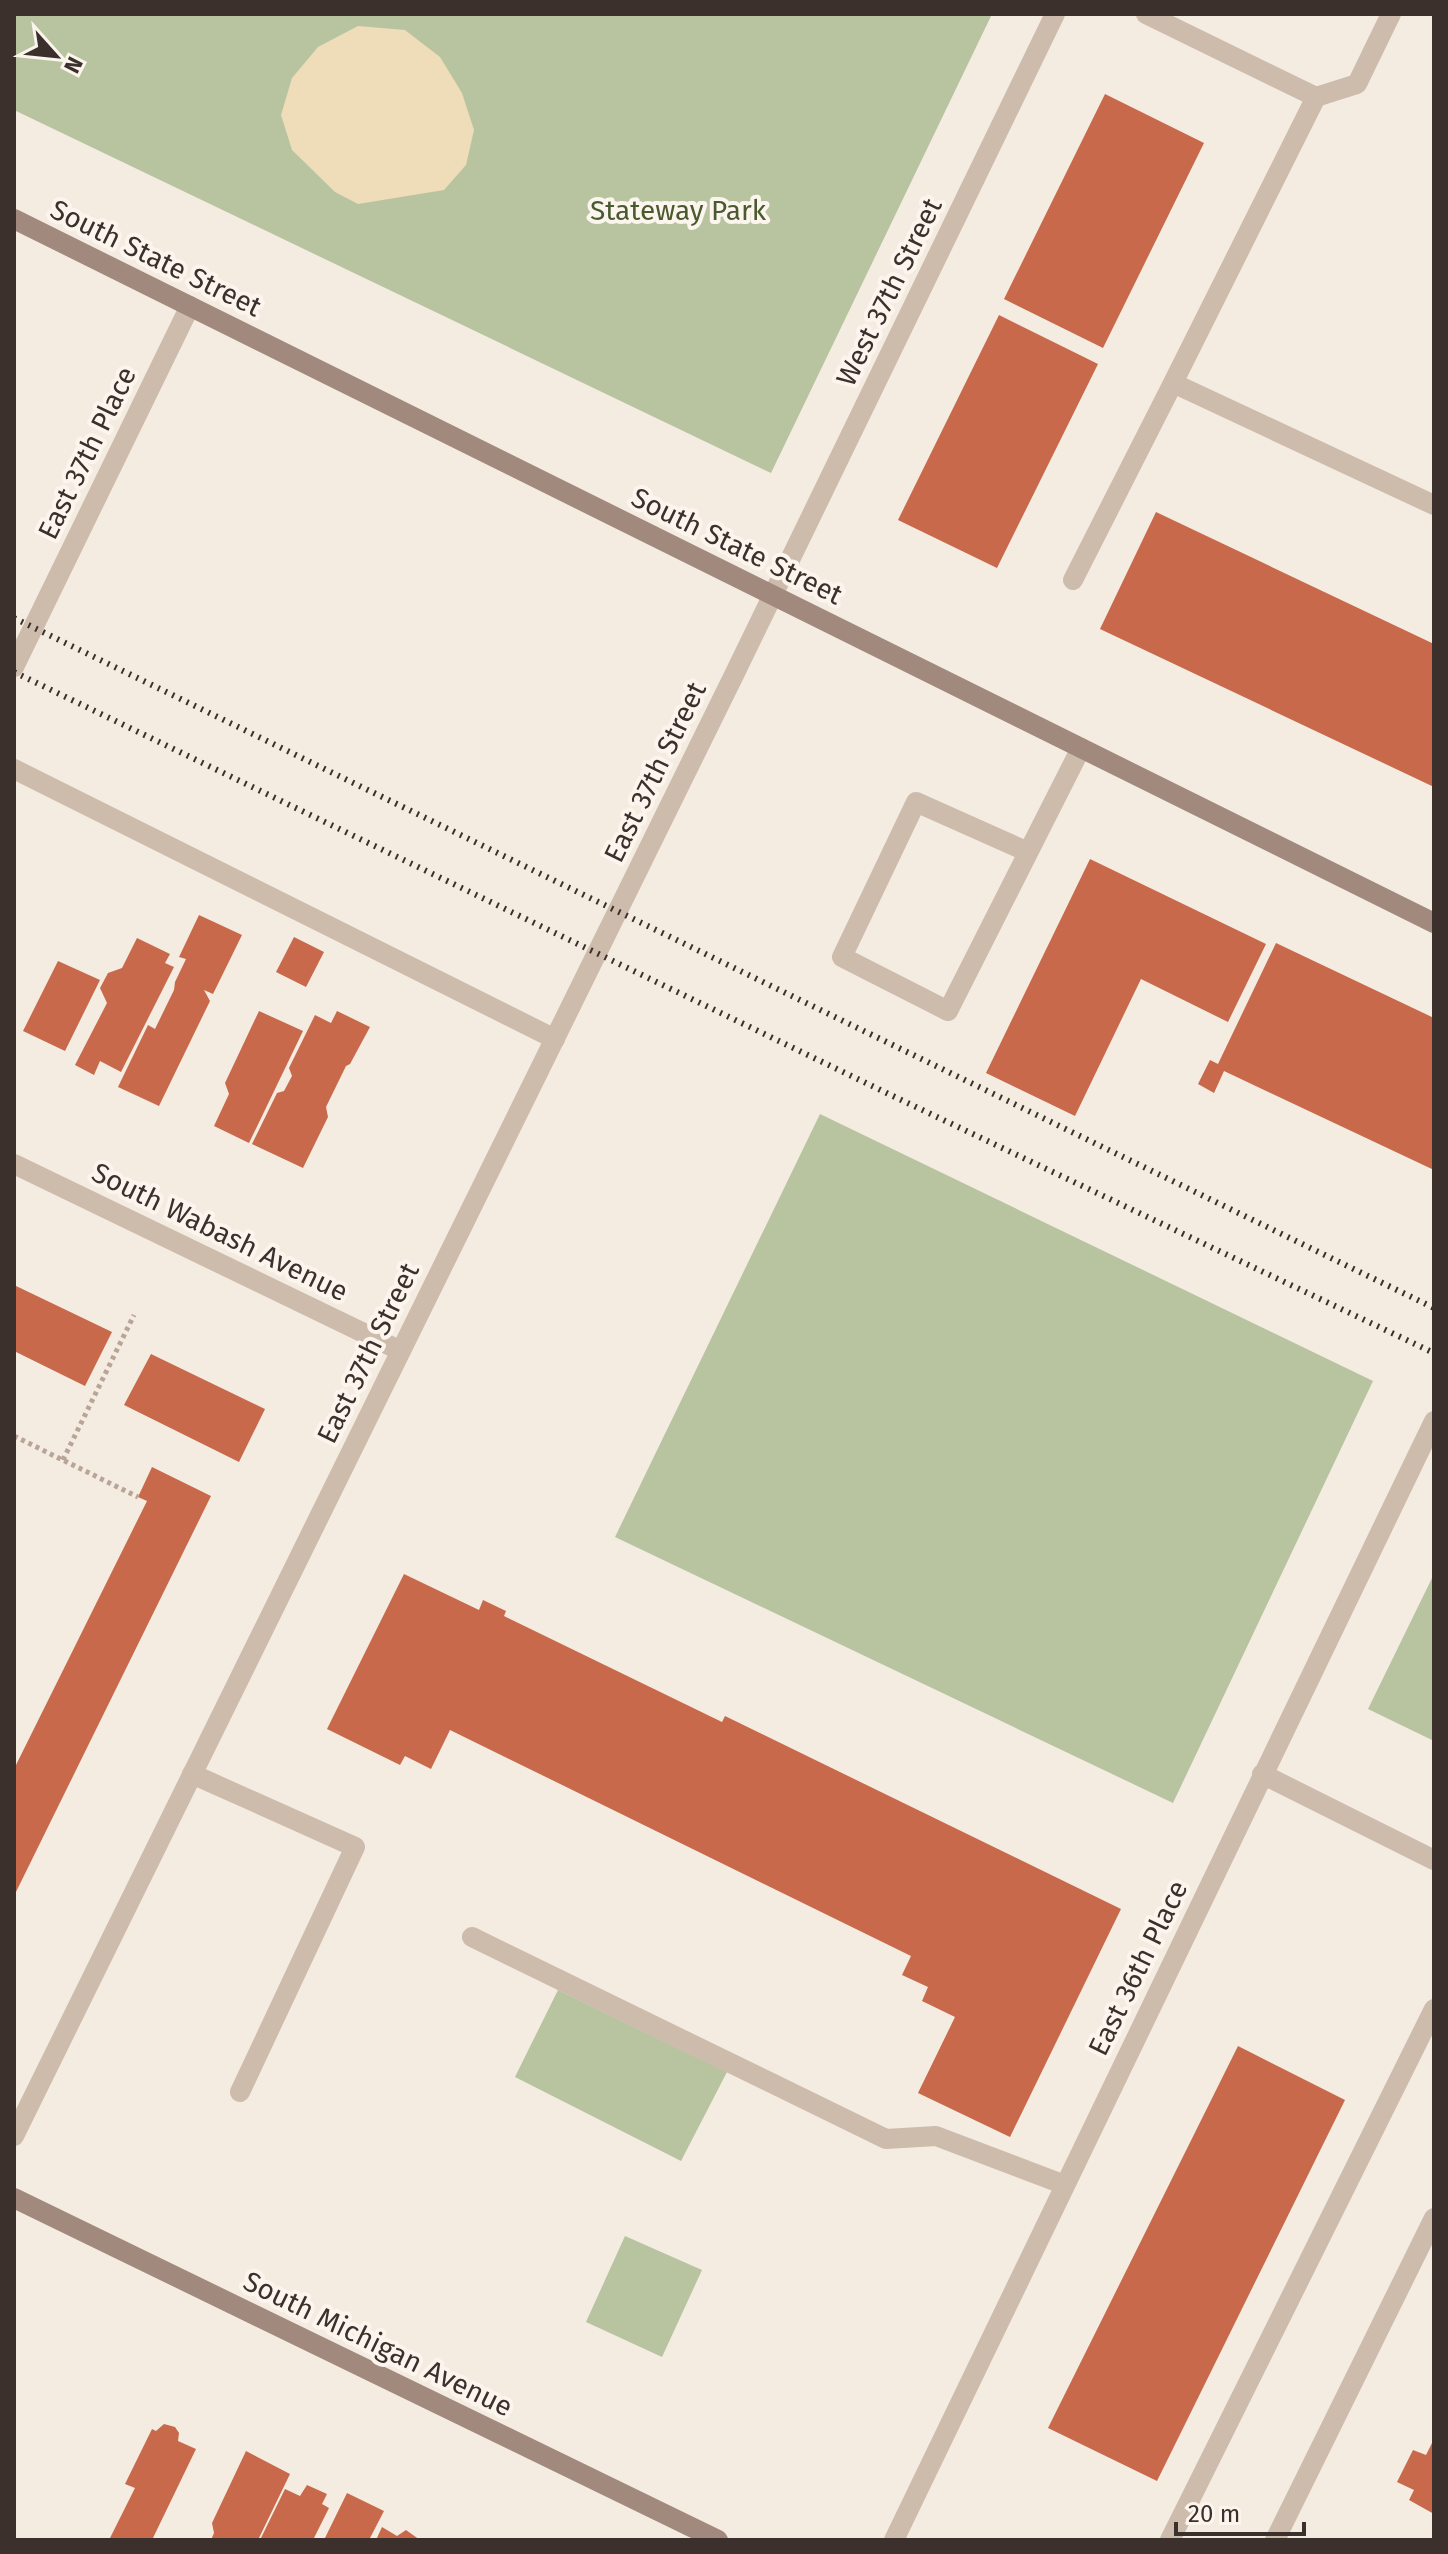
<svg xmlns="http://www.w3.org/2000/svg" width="1448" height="2554" font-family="'Fira Sans',sans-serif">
<rect width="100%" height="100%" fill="#f4ebe1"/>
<!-- green -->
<path fill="#b8c4a0" d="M14 14H992L771 473 14 110Z
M820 1114 1373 1381 1173 1803 615 1537Z
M1434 1574V1741L1368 1709Z
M558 1990 727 2072 681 2161 515 2077Z
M625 2236 702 2270 662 2357 586 2322Z"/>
<!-- sand -->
<path fill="#efdcb8" d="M358 26 405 30 440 57 462 93 474 130 466 165 444 190 358 204 335 192 292 150 281 115 292 78 318 47Z"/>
<!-- building -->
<path fill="#c8694b" d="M1105 94 1204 143 1103 348 1004 299Z
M999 315 1098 364 997 568 898 520Z
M1156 512 1434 644V787L1100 629Z
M1090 859 1266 944 1228 1022 1141 979 1075 1116 986 1073Z
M199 915 242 935 213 994 204 990 210 1001 159 1106 118 1087 148 1025 155 1029 174 990 175 982 186 959 179 957Z
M294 937 324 952 306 987 276 972Z
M137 938 170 954 165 963 174 967 121 1072 100 1061 94 1075 75 1065 107 1003 100 988 108 973 122 968Z
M1276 943 1434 1018V1170L1224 1071 1214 1093 1198 1084 1210 1060 1218 1064Z
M58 961 100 980 65 1051 23 1031Z
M259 1011 303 1031 249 1143 214 1126 229 1094 225 1083Z
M337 1011 370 1027 350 1064 346 1066 326 1107 328 1117 303 1168 252 1144 277 1093 284 1091 292 1076 289 1068 315 1015 331 1023Z
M14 1285 112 1332 85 1386 14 1351Z
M151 1354 265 1409 239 1462 124 1405Z
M152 1467 211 1496 14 1896V1769L147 1501 138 1497Z
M404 1574 479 1610 483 1600 506 1611 504 1616 722 1722 725 1716 1121 1909 1010 2137 918 2093 955 2017 922 2001 928 1987 902 1975 911 1956 450 1730 431 1769 405 1756 400 1765 327 1729Z
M1238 2046 1345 2100 1157 2481 1048 2428Z
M164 2424 175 2427 179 2433 178 2441 196 2449 152 2540H109L135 2488 125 2484 152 2429 156 2431Z
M1434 2439V2514L1409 2500 1414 2490 1397 2482 1413 2450 1426 2455Z
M246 2451 290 2474 258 2540H211L214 2533 212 2523Z
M307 2485 327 2494 322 2504 329 2508 313 2540H260L285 2489 300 2496Z
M347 2493 384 2511 369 2540H324Z
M382 2527 397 2536 406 2530 420 2540H376Z"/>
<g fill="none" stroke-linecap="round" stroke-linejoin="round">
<!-- path -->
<path stroke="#b9a596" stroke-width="5" stroke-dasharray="4 4" stroke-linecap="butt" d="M14 1436 138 1497
M63 1460 134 1315"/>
<!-- lane -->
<path stroke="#cdbbac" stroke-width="20" d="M1391 14 1357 84 1316 97 1173 383 1434 505
M1073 580 1173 383
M14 769 555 1039
M1028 852 916 802 842 957 948 1011 1081 748
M192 1774 355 1847 240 2092
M472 1937 886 2139 936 2136 1065 2185
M1170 2540 1434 2009
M1275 2540 1434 2218"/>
<!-- street -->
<path stroke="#cdbbac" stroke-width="20" d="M1146 14 1316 97
M14 667 190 306
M14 1164 401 1351
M1262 1774 1434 1860
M14 2136 734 675 1055 14
M894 2540 1434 1421"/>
<!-- secondary -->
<path stroke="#a18a7d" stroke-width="20" d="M14 219 1434 923
M14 2198 718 2540"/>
<!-- rail -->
<path stroke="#3b302b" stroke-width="6" stroke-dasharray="2 6" stroke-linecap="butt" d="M14 618 1434 1308
M14 672 895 1097 1434 1353"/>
</g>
<g text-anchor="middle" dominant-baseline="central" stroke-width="8" stroke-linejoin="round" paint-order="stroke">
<!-- park labels -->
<g font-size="28" fill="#4a5a2e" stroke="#fbf5ee">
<text x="678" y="210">Stateway Park</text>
</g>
<!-- street labels -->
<g font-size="28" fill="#3b302b" stroke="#fbf5ee">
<text transform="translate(156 258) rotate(26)">South State Street</text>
<text transform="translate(889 292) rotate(-64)">West 37th Street</text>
<text transform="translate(87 453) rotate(-64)">East 37th Place</text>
<text transform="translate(737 546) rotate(26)">South State Street</text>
<text transform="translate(655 772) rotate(-64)">East 37th Street</text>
<text transform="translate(220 1232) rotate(26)">South Wabash Avenue</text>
<text transform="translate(368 1353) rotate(-64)">East 37th Street</text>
<text transform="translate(1138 1968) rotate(-64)">East 36th Place</text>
<text transform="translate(378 2344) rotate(26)">South Michigan Avenue</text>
</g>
</g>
<!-- border -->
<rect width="1448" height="2554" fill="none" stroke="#3b302b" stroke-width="32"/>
<!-- north arrow -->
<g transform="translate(56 56) rotate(117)" stroke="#fbf5ee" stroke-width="6" paint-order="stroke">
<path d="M0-6L14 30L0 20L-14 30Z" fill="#3b302b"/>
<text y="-12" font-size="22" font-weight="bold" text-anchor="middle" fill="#3b302b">N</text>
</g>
<!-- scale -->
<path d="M1176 2522v12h128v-12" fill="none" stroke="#3b302b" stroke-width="4"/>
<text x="1188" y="2522" font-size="24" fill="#3b302b" stroke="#fbf5ee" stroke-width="6" paint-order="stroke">20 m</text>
</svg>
